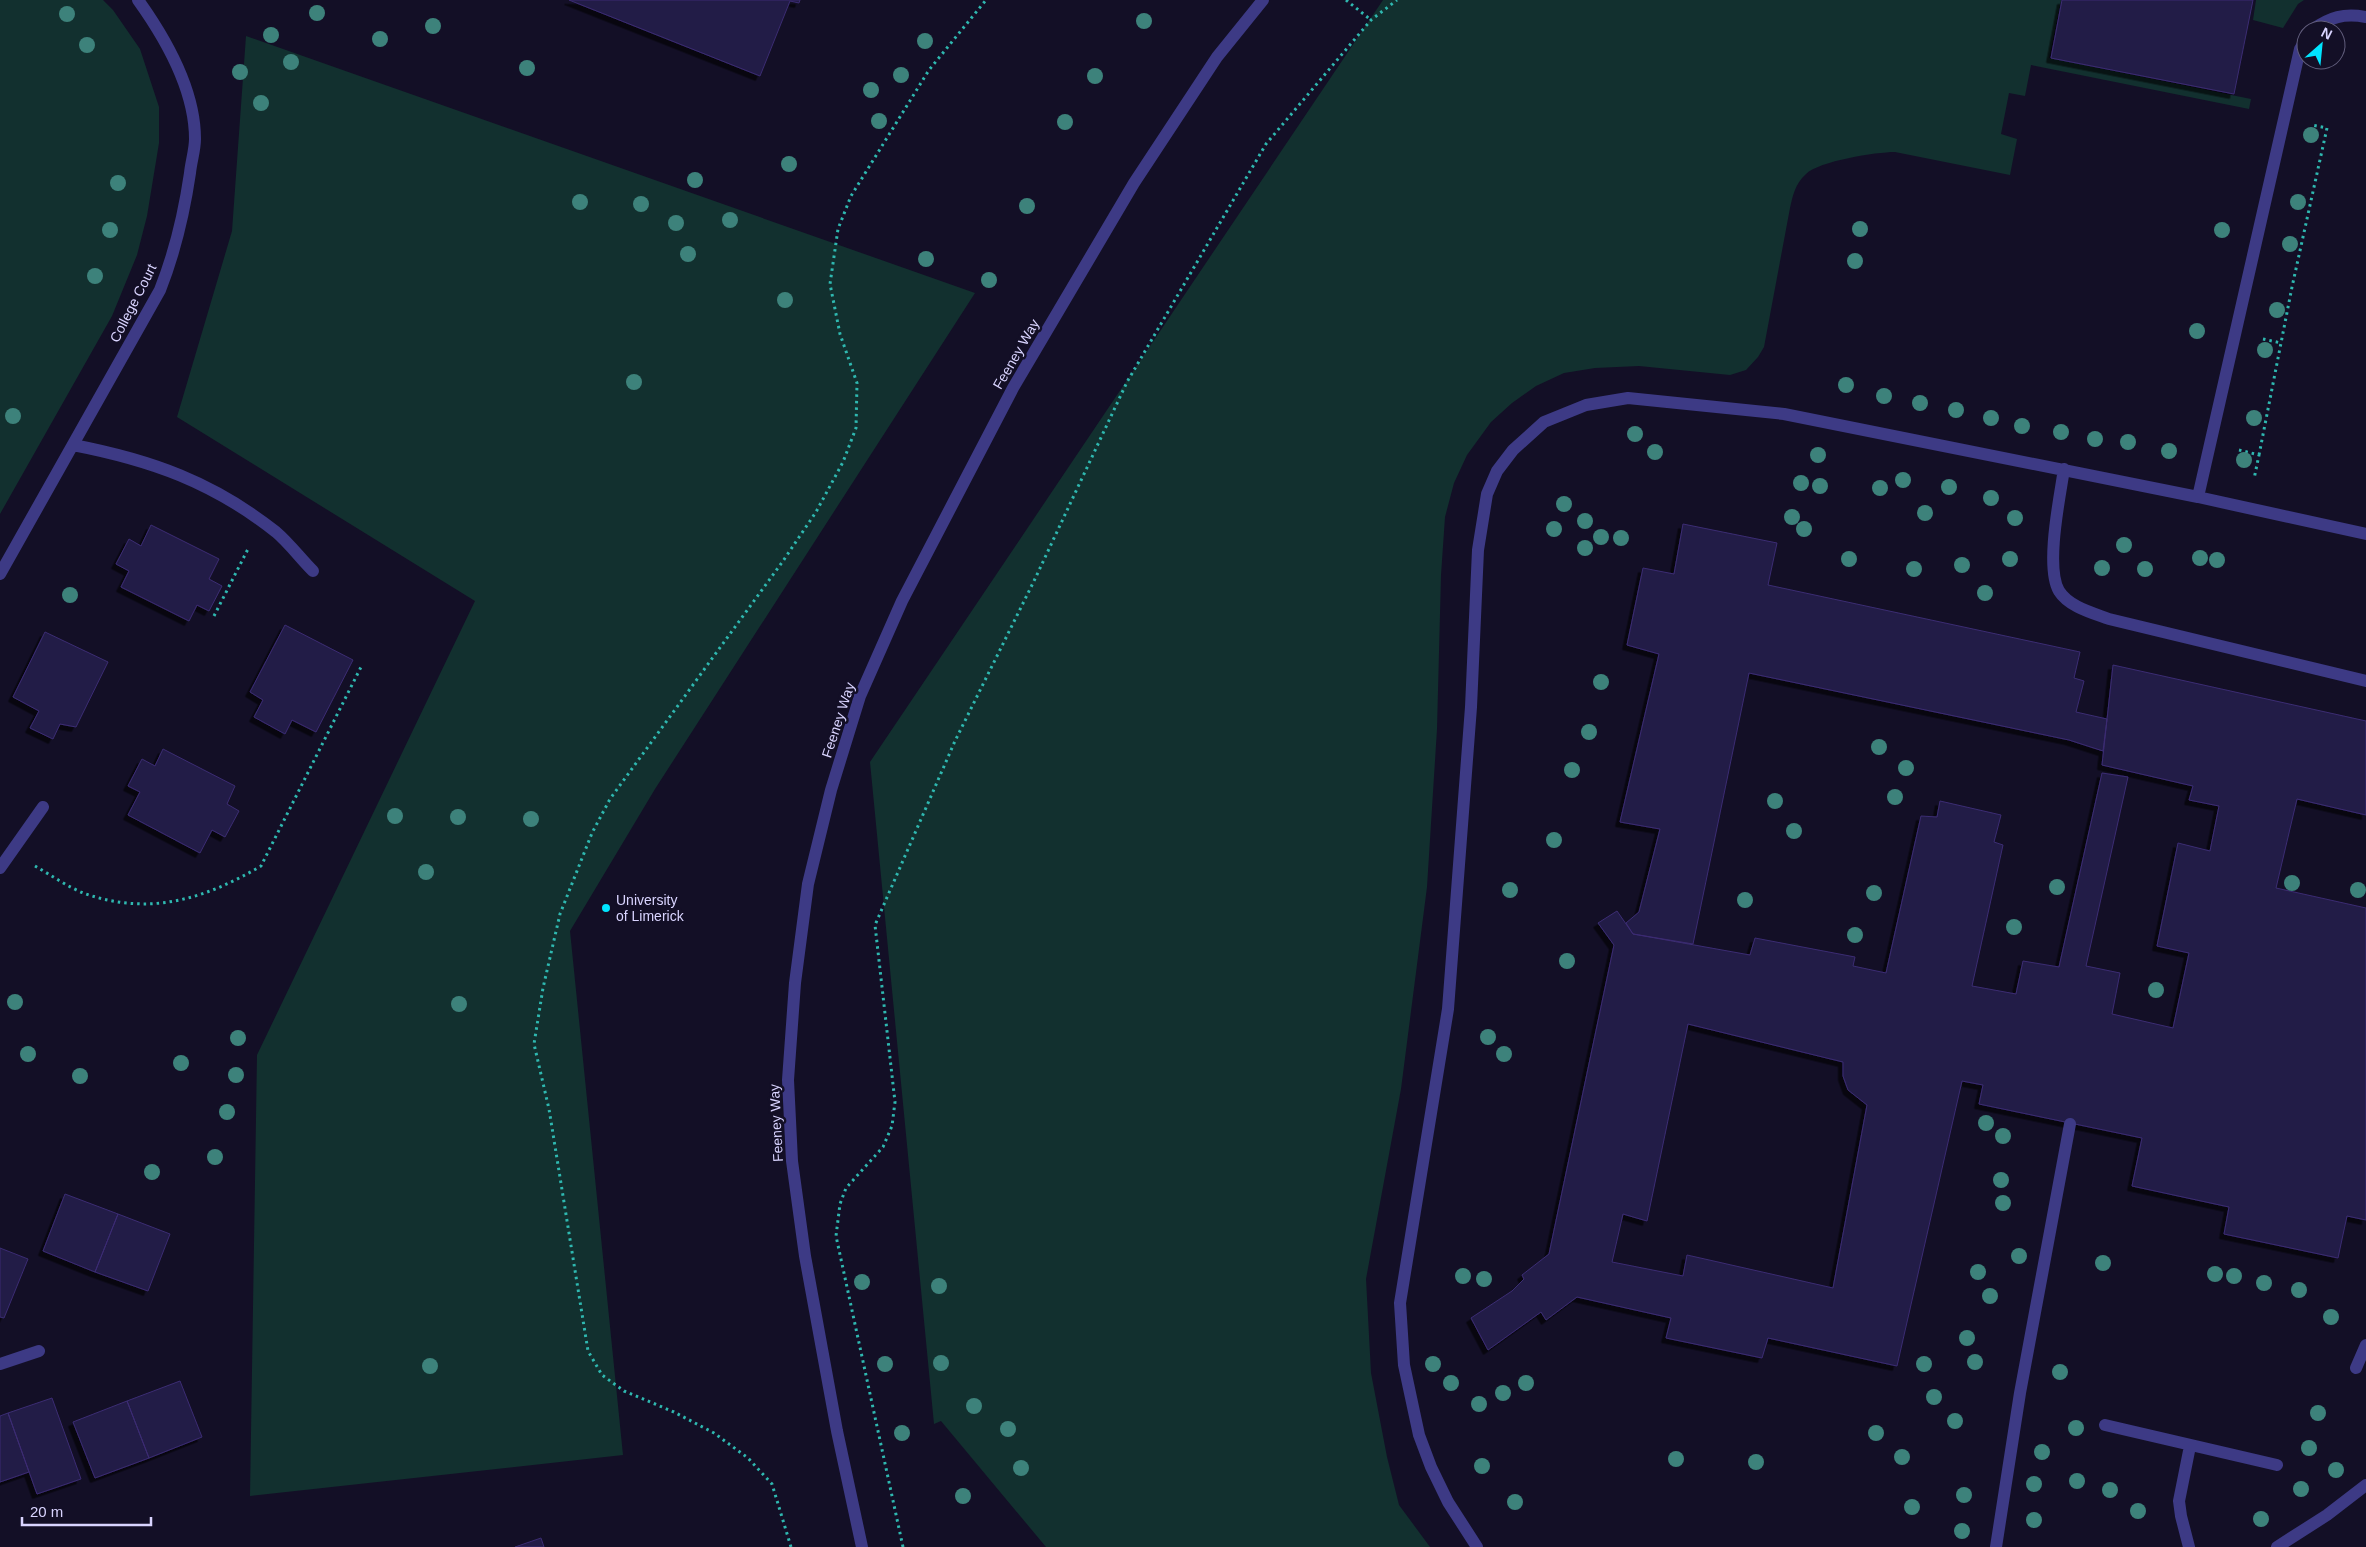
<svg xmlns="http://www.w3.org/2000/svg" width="2366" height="1547" font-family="Helvetica,sans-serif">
<defs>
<filter id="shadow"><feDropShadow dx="-4.5" dy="4.5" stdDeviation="0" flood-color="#0009"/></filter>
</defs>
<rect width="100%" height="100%" fill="#130f26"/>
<!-- green -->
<path fill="#12302f" d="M0 0H103L113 10 140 49 159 107V143L147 216 137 255 112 316 0 514Z
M1383 0H2061L2049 58 2251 99 2249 109 2031 65 2025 96 2009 93 2001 134 2017 139 2010 175 1895 152C1876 152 1819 161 1806 174 1795 184 1793 195 1790 208L1764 347 1758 357 1746 370 1730 375 1639 366 1595 368 1564 373 1536 386 1512 403 1491 422 1467 455 1454 483 1445 517 1441 575 1437 729 1427 887 1401 1089 1366 1279 1371 1373 1387 1457 1399 1505 1430 1547H1046L941 1421 934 1424 870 762Z
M2256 0H2304L2298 4 2283 28 2253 20Z
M246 36 975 293 655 789 570 931 623 1455 250 1496 257 1055 475 601 177 417 232 231Z"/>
<!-- building -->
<path fill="#241b47" stroke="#3b2d73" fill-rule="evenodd" filter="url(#shadow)" d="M569 0H800L799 3 790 1 760 76Z
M2062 0H2253L2234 94 2051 58Z
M1683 524 1777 543 1768 585 2080 652 2074 678 2084 681 2076 712 2107 719 2103 751 2069 740 1749 673 1693 944 1633 934 1626 923 1639 912 1660 829 1620 822 1659 654 1627 645 1643 568 1674 574Z
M151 525 219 559 209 579 222 586 209 611 197 605 189 621 121 587 129 571 116 564 129 539 141 546Z
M285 625 353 660 316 732 292 720 285 734 254 717 263 700 250 692Z
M45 632 108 662 76 727 60 724 53 739 30 728 39 711 13 697Z
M2113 665 2366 721V815L2297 799 2276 888 2366 908V1220L2347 1216 2338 1258 2224 1234 2229 1207 2132 1186 2142 1138 1979 1104 1983 1085 1962 1081 1897 1366 1768 1338 1762 1358 1666 1338 1671 1318 1577 1297 1546 1320 1541 1312 1488 1350 1471 1318 1512 1291 1524 1279 1522 1275 1549 1254 1614 945 1598 923 1617 911 1633 934 1750 955 1755 938 1855 957 1853 966 1886 973 1921 816 1937 817 1940 801 2001 815 1994 842 2003 845 1972 986 2016 994 2023 961 2059 967 2102 773 2128 777 2086 966 2120 973 2112 1014 2173 1028 2189 953 2157 946 2178 843 2210 851 2219 806 2189 800 2193 786 2102 765ZM1688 1024 1843 1062V1076L1848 1090 1867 1105 1833 1288 1687 1255 1683 1276 1612 1262 1623 1214 1647 1221Z
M163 749 235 786 227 804 239 811 225 837 212 830 200 853 128 815 140 792 128 786 142 759 155 766Z
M65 1194 118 1214 95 1272 43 1251Z
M118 1214 170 1234 148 1291 95 1272Z
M0 1248 28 1259 4 1318 0 1317Z
M180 1381 202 1437 149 1458 127 1401Z
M52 1398 81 1479 37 1494 8 1413Z
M127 1401 149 1458 95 1478 73 1422Z
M8 1413 29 1472 0 1482V1416Z
M541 1538 544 1547H515Z"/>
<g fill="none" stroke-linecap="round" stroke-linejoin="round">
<!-- path -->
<path stroke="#2fb8b0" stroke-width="3" stroke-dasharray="2.5 4" stroke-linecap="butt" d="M1346 0 1371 20
M2263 339 2281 343
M2239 450 2259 455 2254 479
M2259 455 2292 287 2327 128 2312 125
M214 616 249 547
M35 866C51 875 69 888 86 894 150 916 205 899 261 866L361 667
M791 1547 772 1484 748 1458 714 1433 674 1412 624 1391 602 1375 588 1351 549 1109 534 1044 543 988 560 914 592 833 610 799 783 561 816 512 843 462 856 428 857 383 840 334 830 284 838 229 851 196 929 70 986 0
M903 1547 836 1236 840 1204 846 1188 883 1147 892 1126 895 1102 875 925 955 741 1034 581 1127 382 1266 144 1371 20 1397 0"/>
<!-- minor -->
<path stroke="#3d3a85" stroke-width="12" d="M2312 30C2330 17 2344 13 2366 17
M73 445C151 460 213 482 276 532 289 543 301 559 313 571
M2064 469C2060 496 2045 567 2059 591 2069 607 2093 613 2109 619L2366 681
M2198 497 2366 534
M0 574 160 290C175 252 184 214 190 173 191 162 195 150 195 139 195 89 166 39 138 0
M0 868 43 807
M0 1364 39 1351
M2356 1368 2366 1345
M2105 1425 2277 1465
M862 1547 837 1431 805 1256 792 1161 788 1080 795 983 808 884 831 790 860 696 902 601 1013 388 1134 183 1217 57 1263 0
M1477 1547 1448 1502 1431 1467 1419 1435 1404 1365 1400 1303 1448 1009 1471 707 1478 550 1487 494 1497 471 1513 450 1544 422 1586 405 1628 398 1784 414 2198 497 2300 49 2306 39
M1996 1547 2020 1393 2070 1124
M2189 1547 2181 1516 2179 1501 2190 1446
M2277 1547 2327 1515 2366 1485"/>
</g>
<!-- trees -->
<g fill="#3d827b">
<circle cx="317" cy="13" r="8"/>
<circle cx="67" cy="14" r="8"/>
<circle cx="1144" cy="21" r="8"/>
<circle cx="433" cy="26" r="8"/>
<circle cx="271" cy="35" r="8"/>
<circle cx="380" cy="39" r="8"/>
<circle cx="925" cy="41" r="8"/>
<circle cx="87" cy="45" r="8"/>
<circle cx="291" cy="62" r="8"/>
<circle cx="527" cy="68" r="8"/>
<circle cx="240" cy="72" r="8"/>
<circle cx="901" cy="75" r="8"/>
<circle cx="1095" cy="76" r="8"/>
<circle cx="871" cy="90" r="8"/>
<circle cx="261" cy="103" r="8"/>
<circle cx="879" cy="121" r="8"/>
<circle cx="1065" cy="122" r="8"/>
<circle cx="2311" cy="135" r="8"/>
<circle cx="789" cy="164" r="8"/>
<circle cx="695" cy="180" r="8"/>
<circle cx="118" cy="183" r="8"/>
<circle cx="580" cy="202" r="8"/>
<circle cx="2298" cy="202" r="8"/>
<circle cx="641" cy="204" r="8"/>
<circle cx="1027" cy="206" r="8"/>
<circle cx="730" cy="220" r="8"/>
<circle cx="676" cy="223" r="8"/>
<circle cx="1860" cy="229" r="8"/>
<circle cx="110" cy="230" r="8"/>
<circle cx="2222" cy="230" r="8"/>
<circle cx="2290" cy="244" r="8"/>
<circle cx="688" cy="254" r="8"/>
<circle cx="926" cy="259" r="8"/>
<circle cx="1855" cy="261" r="8"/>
<circle cx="95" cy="276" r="8"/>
<circle cx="989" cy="280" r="8"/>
<circle cx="785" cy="300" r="8"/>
<circle cx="2277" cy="310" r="8"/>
<circle cx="2197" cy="331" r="8"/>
<circle cx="2265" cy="350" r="8"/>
<circle cx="634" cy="382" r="8"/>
<circle cx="1846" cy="385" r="8"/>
<circle cx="1884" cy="396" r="8"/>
<circle cx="1920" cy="403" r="8"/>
<circle cx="1956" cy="410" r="8"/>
<circle cx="13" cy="416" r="8"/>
<circle cx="1991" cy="418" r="8"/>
<circle cx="2254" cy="418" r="8"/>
<circle cx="2022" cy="426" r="8"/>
<circle cx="2061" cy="432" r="8"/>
<circle cx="1635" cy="434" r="8"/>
<circle cx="2095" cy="439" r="8"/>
<circle cx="2128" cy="442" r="8"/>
<circle cx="2169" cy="451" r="8"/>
<circle cx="1655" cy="452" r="8"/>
<circle cx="1818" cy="455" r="8"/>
<circle cx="2244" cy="460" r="8"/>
<circle cx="1903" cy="480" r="8"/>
<circle cx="1801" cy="483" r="8"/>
<circle cx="1820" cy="486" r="8"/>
<circle cx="1949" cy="487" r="8"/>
<circle cx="1880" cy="488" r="8"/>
<circle cx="1991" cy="498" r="8"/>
<circle cx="1564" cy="504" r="8"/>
<circle cx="1925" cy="513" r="8"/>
<circle cx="1792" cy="517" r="8"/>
<circle cx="2015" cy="518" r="8"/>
<circle cx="1585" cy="521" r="8"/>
<circle cx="1554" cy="529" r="8"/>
<circle cx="1804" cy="529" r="8"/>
<circle cx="1601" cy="537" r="8"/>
<circle cx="1621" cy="538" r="8"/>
<circle cx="2124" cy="545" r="8"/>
<circle cx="1585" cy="548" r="8"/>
<circle cx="2200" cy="558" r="8"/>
<circle cx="1849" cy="559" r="8"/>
<circle cx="2010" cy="559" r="8"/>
<circle cx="2217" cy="560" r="8"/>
<circle cx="1962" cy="565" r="8"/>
<circle cx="2102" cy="568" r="8"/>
<circle cx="1914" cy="569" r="8"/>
<circle cx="2145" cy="569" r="8"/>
<circle cx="1985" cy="593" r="8"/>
<circle cx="70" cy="595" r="8"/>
<circle cx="1601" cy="682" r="8"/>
<circle cx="1589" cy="732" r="8"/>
<circle cx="1879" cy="747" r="8"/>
<circle cx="1906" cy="768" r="8"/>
<circle cx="1572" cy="770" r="8"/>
<circle cx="1895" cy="797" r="8"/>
<circle cx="1775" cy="801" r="8"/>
<circle cx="395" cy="816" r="8"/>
<circle cx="458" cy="817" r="8"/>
<circle cx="531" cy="819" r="8"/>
<circle cx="1794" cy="831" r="8"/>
<circle cx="1554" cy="840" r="8"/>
<circle cx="426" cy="872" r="8"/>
<circle cx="2292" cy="883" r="8"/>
<circle cx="2057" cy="887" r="8"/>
<circle cx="1510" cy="890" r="8"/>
<circle cx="2358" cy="890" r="8"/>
<circle cx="1874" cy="893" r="8"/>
<circle cx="1745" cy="900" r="8"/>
<circle cx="2014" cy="927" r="8"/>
<circle cx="1855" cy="935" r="8"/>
<circle cx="1567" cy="961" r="8"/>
<circle cx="2156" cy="990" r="8"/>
<circle cx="15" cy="1002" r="8"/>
<circle cx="459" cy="1004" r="8"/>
<circle cx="1488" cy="1037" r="8"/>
<circle cx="238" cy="1038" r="8"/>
<circle cx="28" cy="1054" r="8"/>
<circle cx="1504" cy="1054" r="8"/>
<circle cx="181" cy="1063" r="8"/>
<circle cx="236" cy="1075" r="8"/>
<circle cx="80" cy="1076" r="8"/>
<circle cx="227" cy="1112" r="8"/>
<circle cx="1986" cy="1123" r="8"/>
<circle cx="2003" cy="1136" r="8"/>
<circle cx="215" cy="1157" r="8"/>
<circle cx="152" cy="1172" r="8"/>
<circle cx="2001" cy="1180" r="8"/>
<circle cx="2003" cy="1203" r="8"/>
<circle cx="2019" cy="1256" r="8"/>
<circle cx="2103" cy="1263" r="8"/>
<circle cx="1978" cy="1272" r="8"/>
<circle cx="2215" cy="1274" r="8"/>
<circle cx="1463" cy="1276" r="8"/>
<circle cx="2234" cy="1276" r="8"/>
<circle cx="1484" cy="1279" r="8"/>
<circle cx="862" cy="1282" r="8"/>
<circle cx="2264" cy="1283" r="8"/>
<circle cx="939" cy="1286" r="8"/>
<circle cx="2299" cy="1290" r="8"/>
<circle cx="1990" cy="1296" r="8"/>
<circle cx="2331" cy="1317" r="8"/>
<circle cx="1967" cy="1338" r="8"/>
<circle cx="1975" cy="1362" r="8"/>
<circle cx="941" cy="1363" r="8"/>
<circle cx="885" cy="1364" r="8"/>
<circle cx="1433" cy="1364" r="8"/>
<circle cx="1924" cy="1364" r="8"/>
<circle cx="430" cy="1366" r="8"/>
<circle cx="2060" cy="1372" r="8"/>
<circle cx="1451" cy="1383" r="8"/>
<circle cx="1526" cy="1383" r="8"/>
<circle cx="1503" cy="1393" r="8"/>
<circle cx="1934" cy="1397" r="8"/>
<circle cx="1479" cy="1404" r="8"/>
<circle cx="974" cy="1406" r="8"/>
<circle cx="2318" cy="1413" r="8"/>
<circle cx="1955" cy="1421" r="8"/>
<circle cx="2076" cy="1428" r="8"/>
<circle cx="1008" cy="1429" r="8"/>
<circle cx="902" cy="1433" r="8"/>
<circle cx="1876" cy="1433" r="8"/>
<circle cx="2309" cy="1448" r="8"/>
<circle cx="2042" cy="1452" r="8"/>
<circle cx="1902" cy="1457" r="8"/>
<circle cx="1676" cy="1459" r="8"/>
<circle cx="1756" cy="1462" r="8"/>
<circle cx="1482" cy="1466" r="8"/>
<circle cx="1021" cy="1468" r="8"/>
<circle cx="2336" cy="1470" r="8"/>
<circle cx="2077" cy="1481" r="8"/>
<circle cx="2034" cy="1484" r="8"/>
<circle cx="2301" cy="1489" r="8"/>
<circle cx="2110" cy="1490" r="8"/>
<circle cx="1964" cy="1495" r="8"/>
<circle cx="963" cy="1496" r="8"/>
<circle cx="1515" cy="1502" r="8"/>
<circle cx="1912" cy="1507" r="8"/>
<circle cx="2138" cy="1511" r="8"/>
<circle cx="2261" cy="1519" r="8"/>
<circle cx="2034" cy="1520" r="8"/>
<circle cx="1962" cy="1531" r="8"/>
</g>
<!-- markers -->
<circle fill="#00e5ff" stroke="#130f26" stroke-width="2" cx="606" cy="908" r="5"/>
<g text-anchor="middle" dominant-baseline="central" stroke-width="5" stroke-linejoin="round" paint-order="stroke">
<!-- street labels -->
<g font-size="14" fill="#d9d4ff" stroke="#130f26">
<text transform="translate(133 303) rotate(-63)">College Court</text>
<text transform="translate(1016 354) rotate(-60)">Feeney Way</text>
<text transform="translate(838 720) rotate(-72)">Feeney Way</text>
<text transform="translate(776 1123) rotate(-93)">Feeney Way</text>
</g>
<!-- poi labels -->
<g font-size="14" fill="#d9d4ff" stroke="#130f26" text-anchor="start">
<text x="616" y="900">University<tspan x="616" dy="16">of Limerick</tspan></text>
</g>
</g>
<!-- north arrow -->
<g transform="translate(2321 45) rotate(27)"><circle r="24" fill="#130f26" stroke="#625e7d"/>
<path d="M0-4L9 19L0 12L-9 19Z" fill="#00e5ff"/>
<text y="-8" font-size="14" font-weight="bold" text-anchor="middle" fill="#d9d4ff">N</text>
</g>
<!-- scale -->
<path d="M22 1517v8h129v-8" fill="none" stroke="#d9d4ff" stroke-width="2.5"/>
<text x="30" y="1517" font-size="15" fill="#d9d4ff" stroke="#130f26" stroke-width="4" paint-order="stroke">20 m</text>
</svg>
